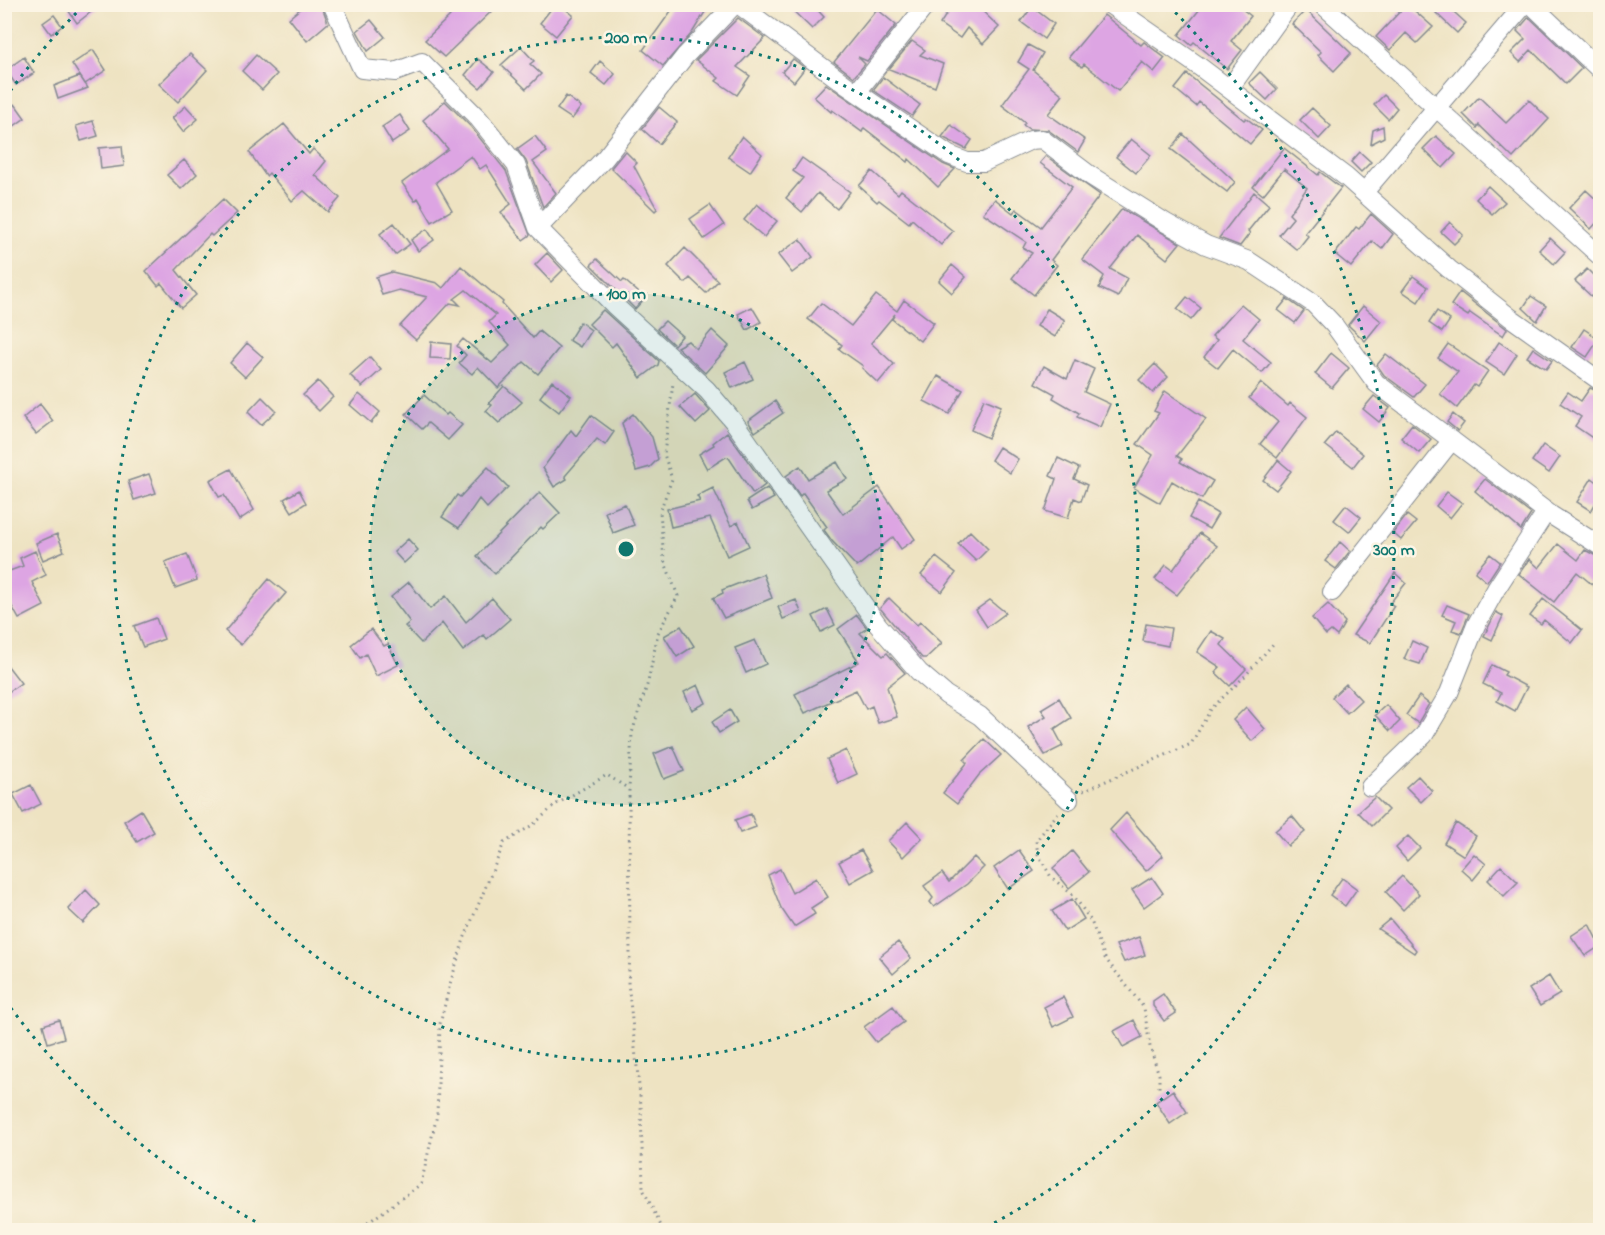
<svg xmlns="http://www.w3.org/2000/svg" width="1605" height="1235" font-family="'Indie Flower',sans-serif">
<rect width="100%" height="100%" fill="#fcf5e5"/>
<filter id="ink" filterUnits="userSpaceOnUse"><feTurbulence type="fractalNoise" baseFrequency=".0167" numOctaves="2"/><feDisplacementMap in="SourceGraphic" scale="12" xChannelSelector="R" yChannelSelector="G"/><feConvolveMatrix kernelMatrix="1 2 1 2 8 2 1 2 1" color-interpolation-filters="sRGB"/></filter>
<filter id="wash" filterUnits="userSpaceOnUse"><feTurbulence type="fractalNoise" baseFrequency=".008" numOctaves="4" result="noise"/><feDisplacementMap in="SourceGraphic" scale="24" xChannelSelector="R" yChannelSelector="G"/><feGaussianBlur stdDeviation="1.35" result="paint"/><feColorMatrix in="noise" values="0 0 0 0 0 0 0 0 0 0 0 0 0 0 0 0 0 1.4 0 .05"/><feComposite in="paint" operator="in"/></filter>
<g filter="url(#wash)">
<rect width="100%" height="100%" fill="#eee3c2"/>
<g id="blocks">
<!-- building -->
<path fill="#dda5e3" d="M76 4H101L77 23 68 10Z
M306 4H321L328 23 307 41 289 18Z
M452 4H499L444 57 425 40 450 16 446 11Z
M555 4H559L573 15 556 36 540 23Z
M676 4H710L692 33 663 66 643 50Z
M786 4H812L824 17 812 29Z
M953 4H975L999 27 983 44 967 28 960 38 940 24Z
M1204 4 1237 5 1251 16 1231 41 1242 50 1227 69 1194 42 1191 45 1179 35Z
M1407 4 1433 27 1417 43 1406 33 1390 50 1376 37Z
M1445 4 1466 23 1457 33 1436 13Z
M1032 7 1054 24 1044 39 1021 22Z
M877 9 896 25 867 61 858 57 865 64 854 77 834 62Z
M1306 10 1351 53 1334 71 1318 55 1321 52 1292 24Z
M54 15 62 26 51 34 43 23Z
M1104 15 1141 45 1144 42 1165 58 1154 72 1142 62 1118 91 1084 64 1082 67 1069 57Z
M1529 17 1582 68 1566 84 1531 50 1520 62 1511 53 1525 39 1517 31Z
M738 18 765 38 737 67 750 76 737 95 716 81 719 78 696 60Z
M371 20 385 37 368 51 357 31Z
M912 41 925 50 920 55 943 64 935 87 889 69Z
M1028 45 1043 53 1033 70 1063 95 1048 114 1085 140 1078 152 1048 130 1029 129 1023 125 1025 123 1002 105 1029 69 1018 62Z
M521 47 534 61 530 64 541 74 526 89 501 65Z
M93 50 106 70 85 84 72 64Z
M190 54 207 70 178 102 159 84Z
M256 55 277 74 262 90 242 71Z
M24 57 34 73 16 85 6 70Z
M478 59 494 72 480 88 465 75Z
M793 59 805 68 794 82 782 72Z
M600 61 615 74 606 85 591 73Z
M1260 72 1277 89 1267 100 1249 83Z
M1187 74 1244 120 1246 118 1262 130 1250 144 1199 102 1196 106 1175 89Z
M80 76 88 88 58 99 54 86Z
M883 77 920 105 912 116 873 90Z
M826 84 943 164 955 169 938 187 909 159 908 162 864 128 862 132 832 110 831 112 814 97Z
M1384 95 1397 108 1388 119 1374 105Z
M566 96 581 107 572 119 557 109Z
M1479 97 1506 123 1529 100 1549 119 1513 158 1479 125 1477 128 1463 114Z
M445 101 471 127 506 171 530 235 523 240 501 212 511 204 486 165 480 169 471 156 436 182 452 210 432 222 418 198 415 201 402 183 448 149 423 120Z
M15 104 25 118 10 129 4 122V112Z
M186 106 198 119 183 132 172 118Z
M659 107 677 122 659 144 642 129Z
M1312 108 1331 126 1319 139 1300 120Z
M400 115 410 131 392 143 382 127Z
M93 121 98 136 81 141 76 126Z
M284 124 309 154 313 149 326 161 315 175 340 198 328 212 304 191 292 201 269 173 266 176 249 152Z
M951 125 972 140 966 149 942 137Z
M1383 126 1384 137 1371 144 1373 130Z
M1183 134 1235 182 1227 192 1171 149Z
M535 136 547 152 533 162 556 193 543 207 526 161 517 149Z
M742 136 762 154 750 172 728 157Z
M1436 136 1456 154 1443 168 1423 149Z
M1131 139 1151 155 1136 173 1116 157Z
M122 146 124 166 101 169 99 148Z
M1284 148 1318 175 1320 172 1341 188 1305 233 1308 236 1297 250 1279 235 1293 218 1289 214 1307 188 1284 169 1263 195 1253 187Z
M625 151 637 163 634 166 657 209 655 211 611 168Z
M1360 152 1371 162 1361 172 1351 162Z
M1046 156 1100 195 1051 260 1057 265 1034 295 1012 278 1032 253 1023 248 1026 242 983 213 995 199 1013 213 1016 209 1041 227 1072 187 1040 163Z
M802 158 850 192 837 209 818 193 802 212 786 198 803 178 793 171Z
M184 160 197 174 181 189 167 175Z
M872 171 898 194 901 190 953 231 941 245 912 219 909 223 879 200 877 202 859 186Z
M1488 186 1505 202 1492 214 1476 199Z
M1586 190 1600 203V219L1591 229 1569 208Z
M1254 192 1269 205 1248 231 1250 233 1240 246 1219 238Z
M223 199 237 213 212 236 210 234 176 270 196 295 181 308 161 283 158 286 146 271Z
M757 204 777 221 764 237 744 220Z
M710 205 724 225 704 239 690 219Z
M1122 209 1180 243 1167 259 1137 235 1110 269 1127 278 1118 297 1099 288 1104 276 1082 259Z
M1371 214 1393 234 1382 249 1372 241 1351 267 1335 254 1356 227 1359 229Z
M1450 222 1463 235 1454 244 1441 232Z
M394 223 410 244 395 255 380 234Z
M427 229 434 240 418 251 411 240Z
M1550 238 1565 252 1554 264 1539 250Z
M800 239 813 257 792 273 778 255Z
M685 248 718 281 706 293 690 278 685 283 668 266Z
M547 253 563 270 551 282 535 265Z
M597 259 622 282 624 280 645 298 635 309 591 265Z
M952 265 966 277 952 293 939 281Z
M461 266 503 302 502 304 533 338 539 331 559 348 538 374 524 362 498 388 478 367 472 374 459 363 466 355 457 346 463 339 492 363 510 345 489 322 496 315 466 290 454 299 460 305 450 303 416 340 400 326 427 297 399 290 382 295 376 277 392 272 437 283 443 288Z
M1587 269 1600 282V288L1592 297 1575 281Z
M1413 276 1428 287 1418 302 1402 291Z
M1460 292 1507 329 1503 336 1470 313 1468 316 1451 305Z
M876 295 897 311 904 300 934 323 920 341 892 319 895 314 871 343 894 364 878 383 862 368 863 366 839 349 842 345 808 319 821 303 851 326Z
M1531 296 1546 306 1537 321 1523 308Z
M1187 297 1201 308 1191 320 1177 309Z
M1287 299 1304 311 1295 323 1278 310Z
M1241 304 1259 319 1243 339 1271 362 1262 373 1233 349 1218 368 1204 357 1217 340 1212 336Z
M1363 306 1381 321 1365 341 1348 325Z
M752 307 761 322 747 330 738 314Z
M1047 309 1065 320 1055 337 1037 326Z
M603 310 659 361 658 365 641 378 616 343 612 347 589 324Z
M1437 311 1450 320 1442 332 1429 323Z
M665 321 682 336 674 345 657 329Z
M580 322 591 330 580 347 569 340Z
M1584 329 1599 339 1587 357 1572 347Z
M712 330 729 346 705 373 677 347 688 341 696 349Z
M431 342 451 344 450 359 430 358Z
M1499 342 1517 354 1504 374 1486 362Z
M247 343 263 357 245 377 230 363Z
M1448 344 1488 371 1477 387 1474 385 1457 408 1440 394 1458 372 1438 358Z
M1533 348 1552 361 1546 369 1527 357Z
M1331 353 1349 368 1332 388 1315 374Z
M1386 354 1425 384 1414 397 1384 375 1377 365Z
M370 357 381 370 362 387 350 375Z
M1075 360 1094 369 1084 392 1110 404 1100 427 1077 417 1079 413 1053 398 1055 394 1035 383 1044 366 1067 379Z
M745 362 753 379 732 388 725 372Z
M1155 364 1168 377 1153 393 1139 380Z
M938 376 963 390 949 414 924 401Z
M318 381 333 397 319 411 303 395Z
M552 381 571 396 559 412 540 397Z
M1261 383 1288 406 1290 403 1307 417 1277 458 1260 444 1278 422 1249 398Z
M504 386 522 402 499 423 486 411 492 405 489 403Z
M1590 388 1600 392V443L1575 426 1581 417 1560 403 1568 392 1581 401Z
M1165 391 1206 419 1177 456 1182 459 1180 462 1213 481 1202 499 1172 481 1160 503 1134 488 1153 455 1137 444 1159 413 1154 411Z
M359 394 380 412 371 423 350 405Z
M695 394 710 411 696 424 680 407Z
M424 395 446 415 448 413 462 425 448 440 428 423 422 429 406 414Z
M1374 396 1390 408 1379 422 1363 409Z
M262 397 276 411 261 425 248 412Z
M984 399 1001 406 988 438 971 430Z
M775 401 783 413 755 432 748 421Z
M40 404 53 421 36 434 23 418Z
M633 414 652 437 658 459 650 467 636 471 622 423Z
M1453 414 1464 423 1458 431 1447 422Z
M591 415 614 432 605 445 597 439 565 476 567 479 554 487 543 468 571 430 576 436Z
M1412 424 1431 439 1419 453 1401 438Z
M727 432 765 485 753 494 729 458 726 457 707 469 699 454 714 445 713 443Z
M1336 432 1363 454 1353 467 1325 445Z
M1543 445 1560 457 1549 473 1532 461Z
M999 447 1018 459 1010 473 991 460Z
M1058 458 1079 468 1074 479 1087 485 1081 501 1074 498 1068 518 1045 511 1056 479 1050 476Z
M1278 460 1291 471 1276 490 1263 480Z
M837 462 847 479 826 490 843 514 879 487 915 539 901 549 893 537 857 567 832 541 824 530 827 527 803 493 800 496 786 476 800 466 808 479Z
M488 467 508 487 487 508 479 499 459 528 442 517 457 495 460 497Z
M231 469 254 510 239 520 224 495 219 497 210 480Z
M149 474 156 493 134 500 128 481Z
M1592 478 1600 484V496L1591 511 1577 502Z
M1485 479 1531 514 1521 530 1475 491Z
M713 488 731 526 738 522 749 546 727 556 710 518 671 527 667 509 700 501 697 496Z
M767 488 774 498 752 510 747 501Z
M299 490 306 503 292 512 284 499Z
M540 492 560 513 543 529 541 527 495 574 477 556Z
M1447 492 1462 503 1450 518 1436 506Z
M1198 502 1218 514 1209 529 1189 518Z
M625 504 634 525 613 533 605 512Z
M1346 505 1361 517 1349 532 1334 520Z
M1407 515 1416 522 1401 540 1393 533Z
M970 531 988 549 976 561 958 544Z
M1200 533 1217 546 1177 595 1155 579 1166 565 1173 570Z
M57 534 64 551 43 560 36 543Z
M408 539 418 550 404 563 394 552Z
M1340 542 1350 551 1336 569 1325 561Z
M1558 544 1578 560 1585 550 1600 558V591L1577 572 1554 602 1519 574 1529 559 1539 568Z
M35 551 46 575 32 582 44 606 19 619 4 592V573L23 566 20 558Z
M187 554 197 580 175 588 165 562Z
M1490 554 1500 562 1487 582 1475 572Z
M936 557 956 573 942 592 921 575Z
M1395 573 1406 583 1390 603 1394 606 1370 643 1353 635Z
M763 574 772 598 724 618 713 598 723 593 722 590Z
M269 579 286 593 241 645 225 631Z
M409 582 430 609 446 596 466 622 492 598 510 619 487 639 484 635 463 651 442 623 421 643 405 626 410 622 391 597Z
M889 598 917 625 920 622 942 643 926 658H922L880 608Z
M1543 599 1582 630 1572 643 1544 620 1541 624 1530 616Z
M796 600 801 612 783 619 778 607Z
M990 600 1006 613 987 627 976 610Z
M1328 604 1345 622 1337 636 1331 631 1326 635 1312 618Z
M1447 605 1469 614 1461 633 1452 630 1456 621 1442 615Z
M827 609 835 625 821 632 813 616Z
M1496 612 1503 616 1492 640 1484 636Z
M857 615 867 628 860 633 883 656 887 653 905 673 887 687 897 717 878 723 872 706 866 709 856 690 805 713 795 694 859 662 838 629Z
M156 618 164 639 143 647 134 626Z
M1146 624 1171 628 1168 646 1143 641Z
M681 626 694 646 677 657 664 636Z
M371 629 384 646 388 644 398 665 376 676 366 654 360 658 351 645Z
M1211 631 1225 639 1221 645 1246 669 1230 686 1215 672 1220 667 1197 652Z
M755 640 766 664 746 673 735 648Z
M1412 641 1427 648 1420 664 1404 659Z
M4 661 21 683 4 695Z
M1492 665 1506 672 1504 675 1527 687 1515 711 1497 701 1501 693 1483 684Z
M1346 684 1361 700 1347 713 1332 697Z
M698 685 706 703 692 710 684 692Z
M1419 696 1429 704 1418 723 1406 715Z
M1059 698 1071 718 1054 729 1063 746 1045 755 1028 727 1046 716 1041 709Z
M1386 705 1400 721 1390 731 1375 715Z
M1246 707 1265 729 1252 741 1233 720Z
M730 710 737 722 719 733 712 722Z
M984 739 1001 755 979 775 957 804 943 793 967 763 964 760Z
M673 746 684 771 664 779 654 754Z
M846 750 857 774 838 783 827 759Z
M1418 776 1432 791 1421 802 1406 787Z
M31 785 41 804 23 813 13 794Z
M1375 797 1388 810 1372 826 1358 812Z
M141 810 154 832 137 842 124 821Z
M1126 813 1163 856 1146 871 1110 830Z
M751 814 756 827 740 833 735 820Z
M1292 816 1305 832 1288 846 1275 831Z
M907 822 922 838 903 857 888 841Z
M1456 823 1476 836 1464 856 1444 843Z
M1408 836 1420 848 1407 861 1396 848Z
M861 850 873 870 850 883 839 862Z
M1019 850 1034 871 1008 889 994 868Z
M1072 851 1089 872 1069 888 1053 868Z
M1474 854 1486 864 1473 880 1461 869Z
M974 857 984 867 967 884 934 907 930 902 933 898 924 886 942 873 949 882Z
M1501 866 1518 882 1504 896 1488 880Z
M780 869 792 893 816 878 828 897 811 908 815 914 794 927 781 908 768 875Z
M1402 876 1419 894 1403 910 1386 892Z
M1152 877 1163 893 1144 907 1132 890Z
M1342 878 1357 889 1345 906 1330 895Z
M86 890 100 905 83 923 68 909Z
M1072 899 1084 919 1065 931 1052 911Z
M1390 919 1416 950 1414 953 1378 929Z
M1589 924 1600 946 1585 956 1571 936Z
M1139 937 1145 955 1124 962 1116 945Z
M898 942 911 958 893 974 879 957Z
M1549 976 1560 994 1540 1006 1529 989Z
M1163 994 1176 1013 1164 1021 1153 1006V1001Z
M1063 997 1073 1017 1053 1027 1044 1007Z
M893 1006 904 1022 876 1042 864 1027Z
M59 1020 64 1038 48 1043 43 1025Z
M1134 1020 1142 1037 1123 1047 1114 1031Z
M1173 1090 1187 1112 1170 1124 1156 1102Z"/>
</g>
</g>
<g filter="url(#ink)">
<use href="#blocks" fill-opacity="0" stroke="#848990" stroke-width="1.5"/>
<g fill="none" stroke-linecap="round" stroke-linejoin="round">
<defs>
<path id="street" d="M332 4 362 69 395 72 422 62 479 119 516 165 538 228 614 305 707 390 734 422 878 625 919 672 946 695 980 716 1069 800
M738 4 846 85 949 155 967 162H984L1031 140 1042 139 1091 176 1166 223 1206 245 1249 261 1314 304 1334 325 1376 383 1551 515 1600 546
M1109 4 1200 67 1346 177 1449 269 1511 318 1600 381
M1322 4 1600 256
M1531 4 1600 70
M1229 89 1290 4
M857 92 927 4
M1365 191 1525 4
M538 228 605 158 685 56 735 4
M1332 592 1452 440
M1370 787 1424 735 1449 693 1476 625 1496 589 1546 512"/>
</defs>
<!-- street casing -->
<use href="#street" stroke="#848990" stroke-width="20"/>
<!-- path -->
<path stroke="#848990" stroke-width="3" stroke-dasharray="1.5 4.5" stroke-linecap="butt" d="M1083 791 1191 744 1211 709 1245 676 1274 643
M1058 813 1036 841 1038 854 1051 877 1074 896 1091 921 1105 958 1144 1008 1150 1047 1159 1075V1089
M358 1230 421 1184 437 1115 440 1024 450 984 464 939 504 843 534 824 555 805 607 775 629 789
M663 1230 643 1189 641 1105 628 982 630 958 629 789 632 733 648 682 658 633 678 596 664 560 660 511 672 479 664 454 673 383"/>
<!-- street -->
<use href="#street" stroke="#fff" stroke-width="18"/>
</g>
</g>
<!-- distance rings -->
<circle cx="626" cy="549" r="256" fill="#0f766e" fill-opacity=".12"/>
<g fill="none" stroke="#0f766e" stroke-width="3" stroke-dasharray="3 6">
<circle cx="626" cy="549" r="256"/>
<circle cx="626" cy="549" r="512"/>
<path d="M271 1230A768 768 0 0 1 5 1000M5 98A768 768 0 0 1 83 6M1169 6A768 768 0 0 1 981 1230"/>
</g>
<circle cx="626" cy="549" r="9" fill="#0f766e" stroke="#fcf5e5" stroke-width="3"/>
<g font-size="18" text-anchor="middle" font-weight="bold" fill="#0f766e" stroke="#fcf5e5" stroke-width="5" stroke-linejoin="round" paint-order="stroke">
<text x="626" y="43">200 m</text>
<text x="626" y="299">100 m</text>
<text x="1394" y="555">300 m</text>
</g>
<!-- margin -->
<rect width="1605" height="1235" fill="none" stroke="#fcf5e5" stroke-width="24"/>
</svg>
